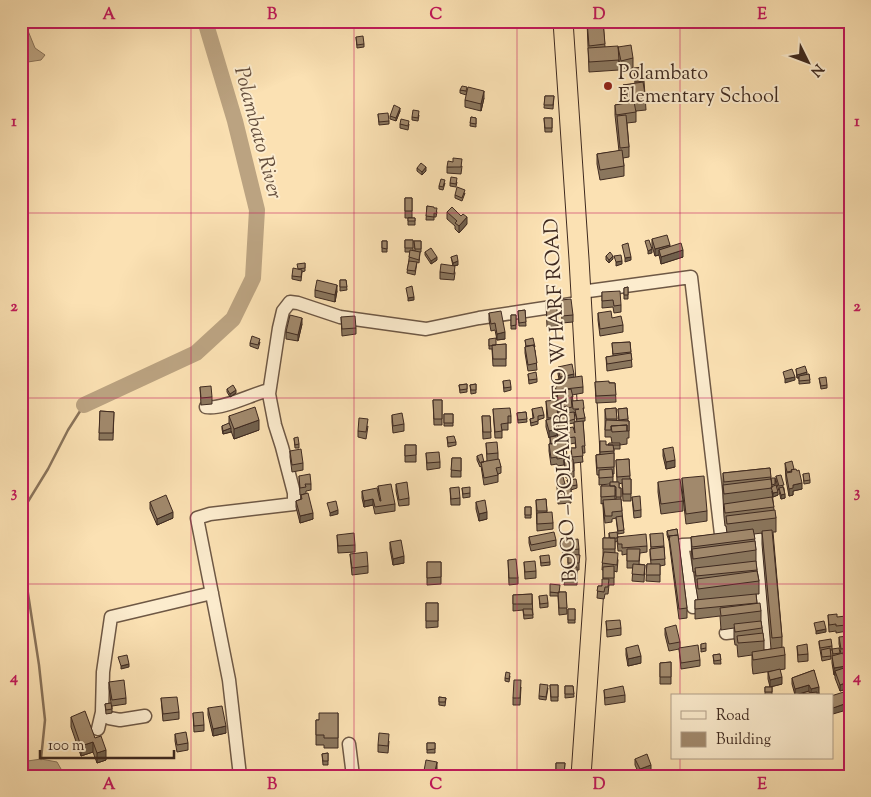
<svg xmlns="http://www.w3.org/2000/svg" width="871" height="797" font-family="'Sorts Mill Goudy',serif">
<rect width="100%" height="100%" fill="#fbe1b3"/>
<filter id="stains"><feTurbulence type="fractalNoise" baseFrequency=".004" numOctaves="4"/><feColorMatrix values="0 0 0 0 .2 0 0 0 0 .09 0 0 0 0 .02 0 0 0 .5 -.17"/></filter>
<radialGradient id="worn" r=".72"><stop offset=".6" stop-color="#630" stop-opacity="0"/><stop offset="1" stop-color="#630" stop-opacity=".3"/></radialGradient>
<!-- water -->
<path fill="#bba381" stroke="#89735a" d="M21 21H24L35 48 45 55 41 60 21 63Z
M41 759 57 762 65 776H21V762Z"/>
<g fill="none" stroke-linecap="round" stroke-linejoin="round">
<!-- stream -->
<path stroke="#89735a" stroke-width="2.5" d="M21 513 48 469 68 430 84 405
M21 548 39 665 45 720 41 759"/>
<!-- river -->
<path stroke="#bba381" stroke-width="16" d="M84 405 196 353 233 319 253 278 257 210 235 121 205 21"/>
<defs>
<path id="minor" d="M581 292 691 277 722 543
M206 407C222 410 252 394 269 390
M738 540 757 538 761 569 768 658
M708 544 682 545 693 607 711 605
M741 602 763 599
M726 633 750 630
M102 712 109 718 120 720 145 716
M98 729 102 712 103 672 111 617 212 593
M349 744 353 776
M240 776 229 680 197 518 210 514 294 504V493L282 447 275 425 269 394 279 328 283 311 290 302 298 303 340 317 426 329 479 318 578 303"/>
<path id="highway" d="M563 21 579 259 596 559 581 776"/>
</defs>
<!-- minor casing -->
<use href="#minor" stroke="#6e5845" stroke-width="15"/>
<!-- highway casing -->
<use href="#highway" stroke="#3f2a20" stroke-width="21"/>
<!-- minor -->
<use href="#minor" stroke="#fcecce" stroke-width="12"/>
<!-- highway -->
<use href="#highway" stroke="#fbe1b3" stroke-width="19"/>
</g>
<!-- wall -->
<path fill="#8a765d" stroke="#3f2a20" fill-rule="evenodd" d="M587 21H603L605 47 619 60V70L589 72Z
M356 37 364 44V47L357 48Z
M618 47 633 58V68L621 71 618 57Z
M634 68 644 81 646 110 636 111V122L627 123 629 147V157L623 158 624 166V176L600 180 597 164V154L619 151 615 115V105L624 104 623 85 635 84Z
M460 90 467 91 466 95 460 93Z
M545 96H554L553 109 544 108Z
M484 98 481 111 465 107V100Z
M400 111 396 121 390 119V116Z
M378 114 389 121V124L379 125Z
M419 115 418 121 412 120V117Z
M471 117 476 118V127L470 126Z
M544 118H552V132H545Z
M400 124H409L408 130 400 128Z
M462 166 461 174 447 173V167Z
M417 168 426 171 422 175 417 171Z
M457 182 456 187 450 186V183Z
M445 183 443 190 439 189V186Z
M465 193 462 201 455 198V195Z
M405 198H412V218H405Z
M427 206 434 208 437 212 436 217H434V220H426Z
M447 212 467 224 459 233 455 229V226L447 219Z
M408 218H415V225H408Z
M652 239 670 247 683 257 661 264 659 255 655 256 652 246Z
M405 240H413V250L415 251 414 241H421V252H420L419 263 417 262 415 275 407 273 410 252H405Z
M382 241H387V252H382Z
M425 252 437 260 431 264 425 255Z
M606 256 613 259 609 263 606 260Z
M451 257 458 265 453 266 455 273 454 280 440 279V272L453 266Z
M305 263V271L302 272 301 281 292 279V276L298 269Z
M340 280H346L347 290 340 291Z
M628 287V299H624V288Z
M315 290 337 291 335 302 315 297Z
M602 292 621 305V312L614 313 613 307 602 308Z
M561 300 573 315V322L562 323Z
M546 302 558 319V326L547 327Z
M525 310 526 326H519L518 311Z
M489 313 505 339 497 340 495 330 491 331 489 320Z
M598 313 612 318 623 325V332L600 336 598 320Z
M511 315H516V329H511Z
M341 317 356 328V334L342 336Z
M302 324 298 341 286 339V332Z
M489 339 496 345 506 344V366H493L492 349H489Z
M525 340 535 350 537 370 528 371 525 353V347L526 346Z
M260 342 258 349 250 346V343Z
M630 342 632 367 607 371 606 357 613 356 612 343Z
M558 367 574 377 583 387V393L572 395 573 401 584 408 583 411 585 418V421H583L585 453H582L583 462 574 463V477L566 478 564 460H572L571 448H576L575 443 566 445 567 457H564V465L557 466V464L551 465 549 451V444H550V437L549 438 546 427V420H547L546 401 558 417V423L555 424 557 435 552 437 558 443 557 430 559 429 558 425H559L555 386V380L559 379 558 374ZM575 412 577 422H575L574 413ZM568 421V424L574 423V431L569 428 568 423Z
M796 369 807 375 809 374 810 383 799 384V378H797Z
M528 374 537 379V382L529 384Z
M819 378 827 385V388L821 389Z
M503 381 511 387V390L504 392Z
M595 382 615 383 616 402 596 403Z
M467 384V392L460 393 459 385Z
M476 384V393L471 394 470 385Z
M200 387 212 397V404L201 405Z
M227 389 236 393 230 397 227 392Z
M433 400H442V425H434Z
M616 408 617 421H619L618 409 627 408 628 421H629V438H627V444L620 445V449H614V474H613V482H617L616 460 629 459 630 479H631V501H623L622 483 619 484V488H621V500L624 533 618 534 616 518 612 519V522L605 523 603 503 601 504V486H610V484L599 485V475H597L596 461V455L600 454V441L606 445H608L612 443 611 437H605V409ZM615 490H616V499H615Z
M493 409 511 416V423H508V430H502V438H495Z
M532 409 544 415V418L538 420V424L531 426 530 419 533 418Z
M100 411 114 412 113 440H99Z
M526 412 527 422 518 423 517 413Z
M444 414H453V426H444Z
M392 415 404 424V431L393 433 392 422Z
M229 416 259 430 234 439 231 431V432L223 434 222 429V426L229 424Z
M482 416H490L491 438 483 439Z
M368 426 366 439 358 437V431Z
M447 437 456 442V445L448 447Z
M294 438 299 444V448H295Z
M486 443 498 453V459L501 467V473L498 474V482L484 485 481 466 480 467 477 460V456L484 462 487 461Z
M405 445H416V462H405Z
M663 449 675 467 666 469 663 456Z
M290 451 303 463V470L292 472 290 457Z
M426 453 440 462V468L427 470Z
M452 458H461V477H451Z
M785 463 794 469 802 489 793 491V495L789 496 786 480Z
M770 468 771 481 775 478 778 495 773 497 772 491 774 510 776 518V532H773L782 637V647L785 655V669L753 674 752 665V655L738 657 737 645H735L734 638V628L721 630 720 616 695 619V600H698L695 581V572H693L692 563 691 537 727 533 726 526H725L724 517 723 498V473ZM762 533V544L771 649 764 650V641L761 621V611L757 603 756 594H759V581L756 564V550L754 534Z
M803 474 810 480V483L804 484Z
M299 476 311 484V490L306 491V494L313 519 300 523 296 507V501L301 499V495L305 494 300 495Z
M776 476 784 488 785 498 781 499 776 480Z
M557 478 565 485 568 484 567 480 577 485V488L571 490V503L558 504 557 485H558Z
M682 478 707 511V521L686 524 682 488Z
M658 482 683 501V511L661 514 658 492Z
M396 484 409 498V505L399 506 396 491Z
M378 486 395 504V511L375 514 373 505 364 507 362 498V491L378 493Z
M450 488 460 498V505H451Z
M462 488 470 493V497L463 498Z
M632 497 641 510V517L634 518Z
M546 499 547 512 553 523V529L537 531 536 500Z
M150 502 173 518 157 525 150 509Z
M476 502 487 519 479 521 476 509Z
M525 507H531V518H525Z
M677 529 687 608V618L679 619 669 541 667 535V531Z
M609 533 618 537 647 546V552L640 553 639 564 645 565 644 582 632 581 633 568H627V554L622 555V551H618L617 541 615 542V553L618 560 617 572 614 571V585H609L608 594H605L604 599 597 598 598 586H602L603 579V570H602L603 556V538H609Z
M650 534 664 546 665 565 660 566V582L646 581 647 564H651L650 555V549H651Z
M337 535 355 545V552L338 553Z
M529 537 556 540V546L531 551 529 543Z
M562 541 579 549V570H577V585H564V567H568V557H563Z
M390 542 404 563 393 565 390 549Z
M350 554 368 566V573L352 575Z
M540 556 550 562V565L541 566Z
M508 560 518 578V584L509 585Z
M427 562H441V584L427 585Z
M524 562 536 571V578L525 579Z
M550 592H566L567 614 559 615 558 596H550Z
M532 594 533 618 524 619 523 610 513 611V595Z
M539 596 548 603V607L540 608Z
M426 603H438V627L426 628Z
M568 609H575V623H568Z
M828 615 837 617 847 625V631L836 633V631L829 632Z
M606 621 621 628V635L607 637Z
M665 628 680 642V648L700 660V666L681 669 679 649 669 651 665 635Z
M839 637 850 646V654L844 656 846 667 850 674V688L840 691 835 678V675H834L832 663V650H830L831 659 822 661 819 644V641L832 646V649L840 654H841L839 644Z
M701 644 706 648V651L701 652Z
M797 646 808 654V661L798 662Z
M626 648 641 663 628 666 626 655Z
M720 654 721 664H714L713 655Z
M671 662V684H660V663Z
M814 670 819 694 810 693 809 691 795 695 792 684V678Z
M768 672 782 684 770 687 768 679Z
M510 676 509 682 505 681V678Z
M109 682 126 698V704L112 706V713L106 714 105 704 111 703 109 688Z
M550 685H558V701H551Z
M565 686H573L574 697 565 698Z
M521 687 520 705H513V698Z
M765 687H772V695L765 696Z
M548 688 546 700 539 699V696Z
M604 690 625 695V702L605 705Z
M439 697 446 698 445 706 439 705Z
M161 698 179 712V719L163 721Z
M208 708 226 733 213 736 208 715Z
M193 713 204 725V731L194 732Z
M338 713V748H324V745H316V720H319Z
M71 717 95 738 106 760 97 763 93 752 81 756 71 727Z
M175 734 188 743V750L177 752 175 741Z
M389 741 388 753 378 752V745Z
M427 743H435V753H427Z
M328 753V765H323L322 754Z
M635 759 651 771 640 776 635 765Z
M556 763H565L564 776 556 775Z"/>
<!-- shaded-wall -->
<path fill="#71604c" stroke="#3f2a20" d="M235 22V26L227 28V24Z
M484 91V98L481 111V104Z
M400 108V111L396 121V118Z
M426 167V171L422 175V172Z
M467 217V224L459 233V226Z
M670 245V251L659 250V255L655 256V249Z
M652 249V253L648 254V251Z
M683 250V257L661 264V257Z
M613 256V259L609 263V260Z
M437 257V260L431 264V261Z
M631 257V260L625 262V258Z
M458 261V265L453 266V263Z
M622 261V264L616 266V262Z
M337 285V291L335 302V295Z
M414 297V300L408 301V298Z
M302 318V324L298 341V335Z
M505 332V339L497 340V334Z
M807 372V376L797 378V375Z
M574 374V381L560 384V377Z
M795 377V380L785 383V379Z
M236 390V393L230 397V394Z
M259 420V430L234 439V429Z
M231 428V432L223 434V431Z
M557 429V435L549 438V431Z
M675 460V467L666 469V462Z
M802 483V489L793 491V495L789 496V489L793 485Z
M778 492V495L773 497V493Z
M785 494V498L781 499V495Z
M373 499V505L364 507V501Z
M338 510V514L330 516V513Z
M173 512V518L157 525V519Z
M487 512V519L479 521V514Z
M313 513V519L300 523V516Z
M404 556V563L393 565V559Z
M826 629V632L816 634V631Z
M641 656V663L628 666V659Z
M129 664V667L121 669V666Z
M846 666V672L835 671V675H834V668Z
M782 677V684L770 687V680Z
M850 681V688L840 691V685Z
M809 685V691L795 695V689Z
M819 687V694L811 696V689Z
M850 702V709L833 714V708Z
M226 726V733L213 736V729Z
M93 742V752L81 756V746Z
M106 750V760L97 763V753Z
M437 762V769L435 776H434Z
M651 765V771L640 776V769Z"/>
<!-- building -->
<path fill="#a1896c" stroke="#3f2a20" d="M226 21H235V22L227 24Z
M587 21H603L605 44 589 46Z
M363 36 364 44 357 45 356 37Z
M631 45 633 58 621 61 618 47Z
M618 46 619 60 589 62 588 48Z
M643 67 644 81 636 82 634 68Z
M643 82 646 100 634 102 636 112 616 115 615 105 626 103 623 85Z
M462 86 467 87 466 91 460 90Z
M468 87 484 91 481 104 465 100Z
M545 96H554L553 105H544Z
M394 105 400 108 396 118 390 116Z
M413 110 419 111 418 118 412 117Z
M388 113 389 121 379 122 378 114Z
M626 115 629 147 620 148 617 116Z
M471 117 476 118V124L470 123Z
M544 118H552V128H545Z
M401 119 409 121 408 126 400 124Z
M622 150 624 166 600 170 597 154Z
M453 158 462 159 461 167H447L448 161 453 162Z
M421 163 426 167 422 172 417 168Z
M451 177 457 178 456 184 450 183Z
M441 179 445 180 443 187 439 186Z
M457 187 465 190 462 198 455 195Z
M405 198H412V211H405Z
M427 206 434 207V208H437L436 214 434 213V217L426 216Z
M452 207 461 216 463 214 467 217 459 226 455 223 457 221 447 212Z
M408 218H415V221H408Z
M667 235 670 245 655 249 652 239Z
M405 240H413V248H405Z
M649 240 652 249 648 251 645 241Z
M382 241H387V249L382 248Z
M414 241H421V249H415Z
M628 243 631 257 625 258 622 245Z
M681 243 683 250 661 257 659 250Z
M431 248 437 257 431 261 425 252Z
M410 250 420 252 419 260 409 257Z
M610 252 613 256 609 260 606 256Z
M457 255 458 261 453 263 451 257Z
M621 255 622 261 616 262 614 256Z
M409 261 417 262 415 271 407 270Z
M305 263V268L298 269 297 264Z
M441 264 455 266 454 274 440 272Z
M293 268 302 270 301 277 292 276Z
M317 280 337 285 335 295 315 290Z
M340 280H346L347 287H340Z
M412 286 414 297 408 298 406 288Z
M628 287V295H624V288Z
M620 291 621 305 614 306 613 300 602 301V292Z
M571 299 573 315 562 316 561 300Z
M556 301 558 319 547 320 546 302Z
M525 310 526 322 519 323 518 311Z
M501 311 505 332 497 334 495 323 491 324 489 313Z
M611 311 612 318 621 316 623 325 600 329 598 313Z
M290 315 302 318 298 335 286 332Z
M511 315H516V325L511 326Z
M355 316 356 328 342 329 341 317Z
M252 336 260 339 258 345 250 343Z
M496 338V345L489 346V339Z
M533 338 535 347H534V345L526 346 525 340Z
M630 342 631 352 613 354 612 343Z
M506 344V359H493L492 345Z
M534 345 537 363 528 365 525 347Z
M631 353 632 360 607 364 606 357Z
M572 364 574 374 560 377 558 367Z
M805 366 807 372 797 375 796 369Z
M792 369 795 377 785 379 783 372Z
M536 372 537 379 529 380 528 374Z
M809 374 810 380 799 381V376Z
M582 376 583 387 556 390 555 380Z
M826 377 827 385 821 386 819 378Z
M510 380 511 387 504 388 503 381Z
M609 381V383H615L616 395 596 396 595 382Z
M467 384V389L460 390 459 385Z
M476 384V390H471L470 385Z
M233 385 236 390 230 394 227 389Z
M211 386 212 397 201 398 200 387Z
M571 389 573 397H571L572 407 568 408 567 406 559 408 557 392Z
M433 400H442V419H434Z
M556 400 558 417 548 418 546 401Z
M583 400 584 408H583L585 418 577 419 575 410 579 409H573L572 401Z
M255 407 259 420 234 429 229 416Z
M542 407 544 415 538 416V421L531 423 530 419 534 418 532 409Z
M510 408 511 416H508V423L501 424 502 431 495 432 493 409Z
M616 408 617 419H606L605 409Z
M627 408 628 419 619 420 618 409Z
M100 411 114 412 113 433H99Z
M566 411V413L574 412 575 419 568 421V418L567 420 559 422 558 412Z
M526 412 527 419 518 420 517 413Z
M402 413 404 424 393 426 392 415Z
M444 414H453V423H444Z
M482 416H490L491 432H483Z
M359 418 368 419 366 432 358 431Z
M554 418 557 429 549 431 546 420Z
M606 420 629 421V431H627V425L611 426V430H605Z
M583 421 585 446H582L583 456 572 457 571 448H576L575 437 558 439 557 430 573 427 575 433 574 422Z
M229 423 231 428 223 431 222 426Z
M567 423 569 428 559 429 558 425Z
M627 425V431L612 432 611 426Z
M454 436 456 442 448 443 447 437Z
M556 436 558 443 551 444 550 437Z
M298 437 299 444 295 445 294 438Z
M600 441H606V445H613L614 451 600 452Z
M497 442 498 453 487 454 486 443Z
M566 442 567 450 564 451V458L557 459V457L551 458 549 444Z
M609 443H620V445H608Z
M405 445H416V455L405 456Z
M673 447 675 460 666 462 663 449Z
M301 449 303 463 292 465 290 451Z
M439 452 440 462 427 463 426 453Z
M614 453V467L597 468 596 455Z
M482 454 484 462 480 463 477 456Z
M452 458H461V471L451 470Z
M499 459 501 467 496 468 498 475 484 478 481 462Z
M573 459 574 471 566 472 564 460Z
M629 459 630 476 617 477 616 460Z
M792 461 794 469 791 470 792 471 787 472 785 463Z
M770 468 771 477 724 482 723 473Z
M612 469 613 477 599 478V470Z
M796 469 797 471 799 470 802 483 793 485V488L789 489 786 473 792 472 791 470Z
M809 473 810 480 804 481 803 474Z
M310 474 311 484H305L306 487 300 488 299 476Z
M781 475 784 485 779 486 776 476Z
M704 476 707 511 686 514 682 478Z
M563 477 565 484 559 485 557 478Z
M771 478H775V484L772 485Z
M576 479 577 485 571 486V484H568L567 480Z
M622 479H631V494H623Z
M680 479 683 501 661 504 658 482Z
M771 479 772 488 724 494 723 485Z
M407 482 409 498 399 500 396 484Z
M610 482H619V488H621V497H616V487H615V486H610Z
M391 484 395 504 375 507 373 499 364 501 362 491 377 488 380 501H381L378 486Z
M571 484V496L558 497 557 485Z
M776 485 778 492 773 493 771 487Z
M601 486H615V496L601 497Z
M459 487 460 498 451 499 450 488Z
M470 487V493L463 494 462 488Z
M783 487 785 494 781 495 779 488Z
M308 493 313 513 300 516 296 501 302 499 301 495Z
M166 495 173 512 157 519 150 502Z
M640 496 641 510 634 511 632 497Z
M772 497 774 507 725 513 724 504Z
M546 499 547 511H537L536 500Z
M621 499 622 511 612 512V516H605L603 500Z
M485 500 487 512 479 514 476 502Z
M336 501 338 510 330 513 327 503Z
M525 507H531V515H525Z
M775 510 776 518 727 524 726 516Z
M552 512 553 523 537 524V513Z
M622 516 624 530 618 531 616 517Z
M677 529 678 535 669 536 670 538H669L667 531Z
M753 529 755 539 692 547 691 537Z
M772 530 782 637 772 638 762 531Z
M554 532 556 540 531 545 529 537Z
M617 532 618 538H610L609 533Z
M354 533 355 545 338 546 337 535Z
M663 533 664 546 651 547 650 534Z
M646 534 647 546 622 548V544H618L617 537Z
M678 535 687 608 679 609 669 536Z
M603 538H615V549H603Z
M578 539 579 549 563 551 562 541Z
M401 540 404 556 393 559 390 542Z
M755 541 756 550 693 559 692 549Z
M664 547 665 559 651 560 650 549Z
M627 549H640L639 561H627Z
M367 552 368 566 352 568 350 554Z
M604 552 618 553 617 565 602 563Z
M568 554 580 555 579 563H568Z
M549 555 550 562 541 563 540 556Z
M516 559 518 578H509L508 560Z
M535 561 536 571 525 572 524 562Z
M756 561 757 570 696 576 695 568Z
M427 562H441V577L427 578Z
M633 564 645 565 644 575 632 574Z
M647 564H660V575H646Z
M614 566V578H603V567Z
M564 567H577V578H564Z
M757 571 759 581 698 589 697 579Z
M602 579H609L608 587H605L604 592 597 591 598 586H602Z
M550 584 560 585 559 593 550 592Z
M558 592H566L567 608H559Z
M532 594V604H513V595Z
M756 594 757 603 695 609V600Z
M547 595 548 603 540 604 539 596Z
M426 603H438V621H426Z
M760 603 761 611 721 616 720 608Z
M523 609H532L533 615H524Z
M568 609H575V620H568Z
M837 614V617L846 616 847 625 836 626V624L829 625 828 615Z
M620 620 621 628 607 630 606 621Z
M761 621 762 628 735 632 734 624Z
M824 621 826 629 816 631 814 623Z
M676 625 680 642 669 644 665 628Z
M763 633 764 641 738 643 737 636Z
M848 636 850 648 841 649 839 637Z
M831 639 832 646 820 648 819 641Z
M706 643V648L701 649V644Z
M807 644 808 654 798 655 797 646Z
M638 645 641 656 628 659 626 648Z
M698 645 700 660 681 663 679 648Z
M784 647 785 655 753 660 752 652Z
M830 648 831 656 822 657 821 650Z
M839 648 840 653 833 654 832 649Z
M843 653 846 666 834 668 832 656Z
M720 654 721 660 714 661 713 655Z
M127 655 129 664 121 666 118 657Z
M671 662V677H660V663Z
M847 667 850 674V681L840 685 835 671Z
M780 669 782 677 770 680 768 672Z
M814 670 819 687 811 689 809 685 795 689 792 678Z
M506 672 510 673 509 679 505 678Z
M124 680 126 698 112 700 109 682Z
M514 680H521L520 698H513Z
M540 684 548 685 546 697 539 696Z
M550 685H558V697H551Z
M565 686H573L574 694H565Z
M623 686 625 695 605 698 604 690Z
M765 687H772V692H765Z
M847 691 850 698V702L833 708 832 696H831Z
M817 692V696H799V694Z
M177 697 179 712 163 714 161 698Z
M439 697 446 698 445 702H439Z
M111 703 112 709 106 710 105 704Z
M222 706 226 726 213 729 208 708Z
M85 711 95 738 101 736 106 750 97 753 93 742 81 746 71 717Z
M203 712 204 725 194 726 193 713Z
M319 713H338V738H324V735H316V720H319Z
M186 732 188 743 177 745 175 734Z
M379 733 389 734 388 746 378 745Z
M427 743H435V749L427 750Z
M328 753V761H323L322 754Z
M647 754 651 765 640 769 635 759Z
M426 760 437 762 434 776H423Z
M556 763H565L564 773 556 772Z"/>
<!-- grid -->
<path fill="none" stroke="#c2185b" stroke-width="1" stroke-opacity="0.55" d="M191 21V776M354 21V776M517 21V776M680 21V696M21 213H850M21 398H850M21 584H850M680 758V776"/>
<!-- markers -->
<circle fill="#8f2418" stroke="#fcecce" stroke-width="2" cx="608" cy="86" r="5"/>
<g text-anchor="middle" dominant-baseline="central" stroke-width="4" stroke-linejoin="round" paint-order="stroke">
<!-- poi labels -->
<g font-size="20" fill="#3f2a20" stroke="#fcecce" text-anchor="start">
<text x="618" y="74">Polambato<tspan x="618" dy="23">Elementary School</tspan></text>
</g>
<!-- street labels -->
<g font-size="20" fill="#3f2a20" stroke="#fcecce">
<text transform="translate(562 400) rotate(-93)">BOGO – POLAMBATO WHARF ROAD</text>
</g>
<!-- water labels -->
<g font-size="21" font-style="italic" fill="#644e3d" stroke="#fcecce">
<text transform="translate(257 133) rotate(75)">Polambato River</text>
</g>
</g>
<!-- margin -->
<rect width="871" height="797" fill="none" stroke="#fbe1b3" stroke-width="55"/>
<!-- legend -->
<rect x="671" y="694" width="162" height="65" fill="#fcecce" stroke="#b09e88"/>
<rect x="681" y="711" width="25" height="8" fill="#fcecce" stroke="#b09e88"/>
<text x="716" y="720" font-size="15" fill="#3f2a20">Road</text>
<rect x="681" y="732" width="25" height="15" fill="#a1896c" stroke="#b09e88"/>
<text x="716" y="744" font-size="15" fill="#3f2a20">Building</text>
<!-- north arrow -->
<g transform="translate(808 62) rotate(132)" stroke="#fcecce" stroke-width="4" paint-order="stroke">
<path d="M0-4L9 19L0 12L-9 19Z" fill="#3f2a20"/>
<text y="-8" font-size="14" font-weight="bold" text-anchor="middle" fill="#3f2a20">N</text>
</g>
<!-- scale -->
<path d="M40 750v8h134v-8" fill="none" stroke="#3f2a20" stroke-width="2.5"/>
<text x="48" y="750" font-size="15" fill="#3f2a20" stroke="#fcecce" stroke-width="4" paint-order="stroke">100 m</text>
<rect x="28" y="28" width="816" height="742" fill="none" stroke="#c2185b" stroke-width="2"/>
<g font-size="16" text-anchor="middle" font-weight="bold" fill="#c2185b">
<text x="109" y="19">A</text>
<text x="272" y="19">B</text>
<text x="436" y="19">C</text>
<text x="599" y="19">D</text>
<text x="762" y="19">E</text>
<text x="14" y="126">1</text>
<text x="857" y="126">1</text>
<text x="14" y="311">2</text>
<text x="857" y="311">2</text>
<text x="14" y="497">3</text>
<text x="857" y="497">3</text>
<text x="14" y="682">4</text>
<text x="857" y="682">4</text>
<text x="109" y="789">A</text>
<text x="272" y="789">B</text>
<text x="436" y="789">C</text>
<text x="599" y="789">D</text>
<text x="762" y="789">E</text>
</g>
<rect width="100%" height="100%" filter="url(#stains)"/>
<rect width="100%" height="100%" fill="url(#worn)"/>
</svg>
